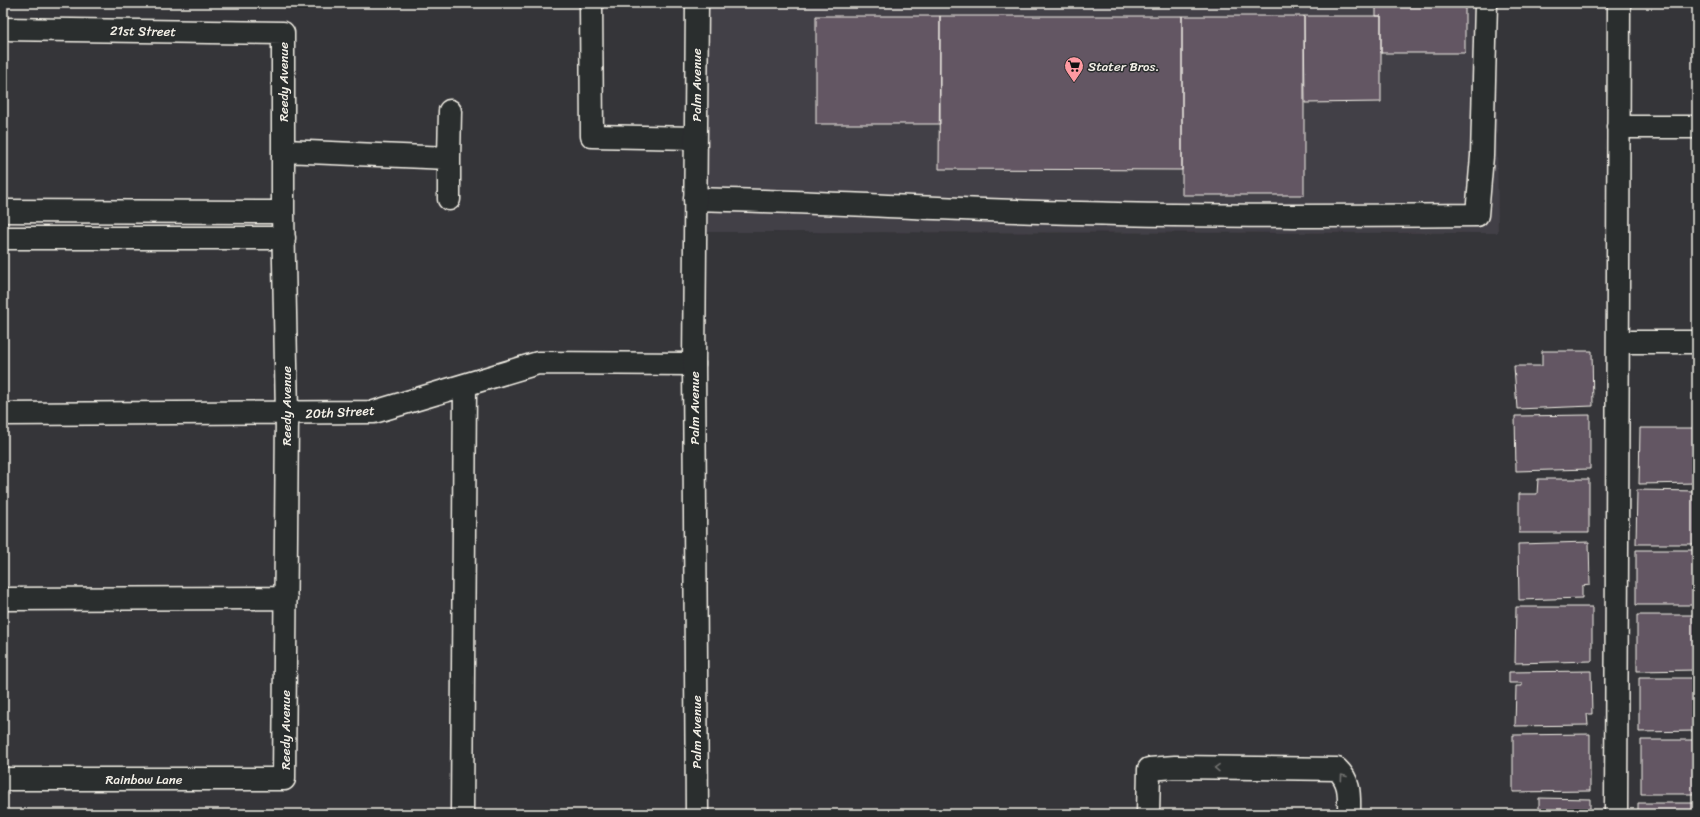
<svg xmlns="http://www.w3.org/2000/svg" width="1700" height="817" font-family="Sriracha,sans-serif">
<rect width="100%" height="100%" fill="#353539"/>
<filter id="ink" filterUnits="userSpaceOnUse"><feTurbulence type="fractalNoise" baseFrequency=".025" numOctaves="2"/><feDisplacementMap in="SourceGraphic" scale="8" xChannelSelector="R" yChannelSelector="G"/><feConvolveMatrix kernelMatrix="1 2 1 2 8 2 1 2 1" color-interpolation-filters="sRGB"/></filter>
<g filter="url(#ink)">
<!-- built -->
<path fill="#433f46" d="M707 3H1496L1498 233 707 232Z"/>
<!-- building -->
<path fill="#635764" stroke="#f4f1e8" d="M1376 3H1465V53H1381V16H1376Z
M816 16H940V124H816Z
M940 16H1182V170L939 169Z
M1182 16H1304V195H1182Z
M1304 16H1381V102L1305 103Z
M1542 351H1592L1593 406 1517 409 1514 366H1542Z
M1590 415V469L1516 471 1515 416Z
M1640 428H1697V483L1639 484Z
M1538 479H1589V533H1519V494H1537Z
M1637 490 1697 491V544H1636Z
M1589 542 1590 585 1582 586V598L1519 600 1518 544Z
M1636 550H1697V605H1636Z
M1516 607H1592V661L1515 663Z
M1637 615H1697V670L1637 671Z
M1591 671 1592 714H1587L1588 725 1515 726 1516 686H1522V683H1509V672Z
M1639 678H1693V689H1697V731L1639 732Z
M1590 734V791L1513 792V735Z
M1641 740H1697V794H1641Z
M1539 798 1590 799V814H1522H1539Z
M1638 803H1697V814H1638Z"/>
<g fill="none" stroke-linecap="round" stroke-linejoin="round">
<defs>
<path id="minor" d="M591 3 592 136 695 138
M3 29 283 33V212L287 414 284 779H3
M1618 127H1697
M284 151 449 158 450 111
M449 158V199
M695 199C823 202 952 210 1080 213 1213 217 1345 216 1477 215L1482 156 1486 3
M3 211 283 212
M3 238H284
M1618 342H1697
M3 414 374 412 538 363 694 364
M3 599 286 598
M462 814 465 385
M1148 814 1149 769 1175 767 1337 769C1351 782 1349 796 1349 814
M1616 814 1619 3"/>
<path id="major" d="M697 3 694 364 697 814"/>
</defs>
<!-- minor casing -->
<use href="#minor" stroke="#f4f1e8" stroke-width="25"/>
<!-- major casing -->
<use href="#major" stroke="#f4f1e8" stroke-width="25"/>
<!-- minor -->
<use href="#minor" stroke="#2a2d2e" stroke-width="22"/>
<!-- major -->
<use href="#major" stroke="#2a2d2e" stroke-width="22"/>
</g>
<!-- one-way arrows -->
<defs><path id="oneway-chevron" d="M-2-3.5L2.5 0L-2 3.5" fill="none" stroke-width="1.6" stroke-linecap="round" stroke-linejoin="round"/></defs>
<g stroke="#71726f">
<use href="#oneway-chevron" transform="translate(1217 768) rotate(-179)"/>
<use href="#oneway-chevron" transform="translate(1343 777) rotate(-126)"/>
</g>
</g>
<!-- icons -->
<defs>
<symbol id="supermarket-pin" viewBox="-11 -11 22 30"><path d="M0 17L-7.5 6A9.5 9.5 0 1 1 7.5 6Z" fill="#ff9aa2" stroke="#2a2d2e"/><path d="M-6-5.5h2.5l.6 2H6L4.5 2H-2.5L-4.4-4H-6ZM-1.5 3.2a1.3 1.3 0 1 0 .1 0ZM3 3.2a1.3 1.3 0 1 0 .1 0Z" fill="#111"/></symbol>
</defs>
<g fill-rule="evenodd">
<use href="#supermarket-pin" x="1063" y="55" width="22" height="30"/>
</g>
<g text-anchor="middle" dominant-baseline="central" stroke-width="3" stroke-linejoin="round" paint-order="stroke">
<!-- street labels -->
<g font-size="13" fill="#f4f1e8" stroke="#2a2d2e">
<text transform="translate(143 31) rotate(1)">21st Street</text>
<text transform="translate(283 82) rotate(-90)">Reedy Avenue</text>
<text transform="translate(696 85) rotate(-90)">Palm Avenue</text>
<text transform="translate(286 406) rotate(-90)">Reedy Avenue</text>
<text transform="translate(694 408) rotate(-90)">Palm Avenue</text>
<text transform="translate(340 412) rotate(-3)">20th Street</text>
<text transform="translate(285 730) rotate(-90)">Reedy Avenue</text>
<text transform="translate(696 732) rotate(-90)">Palm Avenue</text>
<text x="144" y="779">Rainbow Lane</text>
</g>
<!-- poi labels -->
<g font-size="13" fill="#f4f1e8" stroke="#2a2d2e" text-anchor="start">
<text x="1088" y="66">Stater Bros.</text>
</g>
</g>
<!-- margin -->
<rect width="1700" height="817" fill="none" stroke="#2a2d2e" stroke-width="16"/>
<rect x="8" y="8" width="1684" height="801" fill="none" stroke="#f4f1e8" stroke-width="1.5" filter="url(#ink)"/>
</svg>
